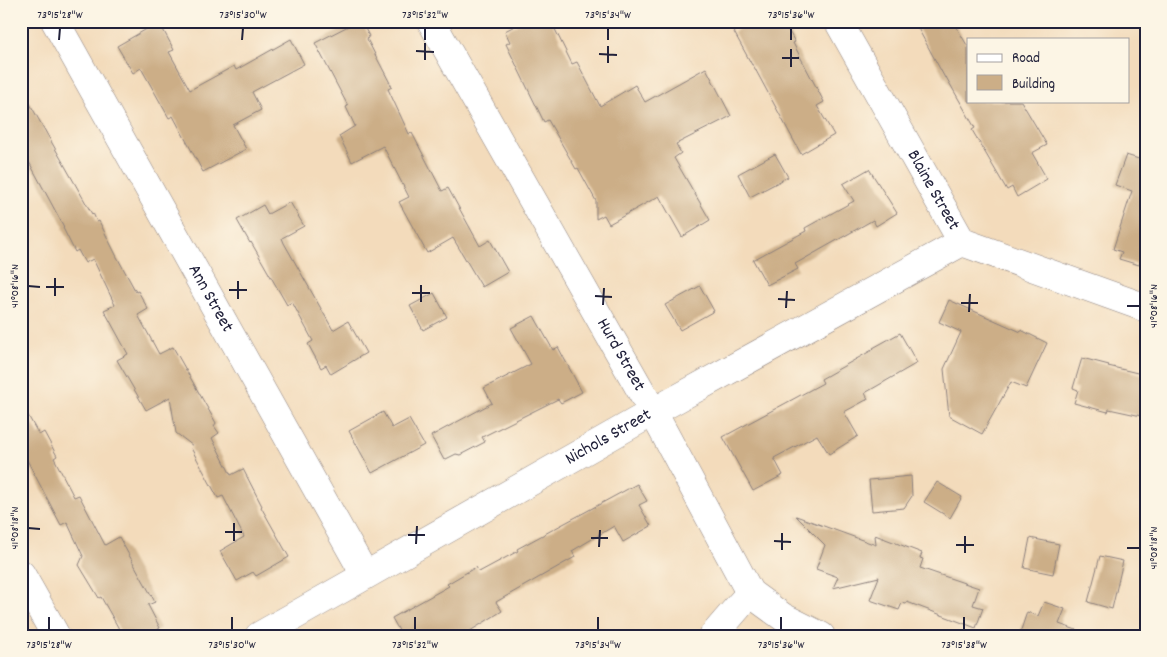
<svg xmlns="http://www.w3.org/2000/svg" width="1167" height="657" font-family="Dekko,sans-serif">
<rect width="100%" height="100%" fill="#fcf5e5"/>
<filter id="ink" filterUnits="userSpaceOnUse"><feTurbulence type="fractalNoise" baseFrequency=".02" numOctaves="2"/><feDisplacementMap in="SourceGraphic" scale="10" xChannelSelector="R" yChannelSelector="G"/><feConvolveMatrix kernelMatrix="1 2 1 2 8 2 1 2 1" color-interpolation-filters="sRGB"/></filter>
<filter id="wash" filterUnits="userSpaceOnUse"><feTurbulence type="fractalNoise" baseFrequency=".0096" numOctaves="4" result="noise"/><feDisplacementMap in="SourceGraphic" scale="20" xChannelSelector="R" yChannelSelector="G"/><feGaussianBlur stdDeviation="1.12" result="paint"/><feColorMatrix in="noise" values="0 0 0 0 0 0 0 0 0 0 0 0 0 0 0 0 0 1.4 0 .05"/><feComposite in="paint" operator="in"/></filter>
<g filter="url(#wash)">
<rect width="100%" height="100%" fill="#f3dbbb"/>
<g id="blocks">
<!-- building -->
<path fill="#ccae87" d="M358 21H361L369 36 367 39 392 87 388 89 409 134 412 133 442 191 448 188 480 246 490 240 508 272 482 287 453 238 427 253 399 202 409 197 383 146 352 162 339 136 355 126 346 107 348 106 315 43Z
M524 21H551L572 64 577 62 600 106 635 85 645 102 706 68 731 116 676 144 681 153 674 158 710 220 682 237 659 196 609 224 604 215 596 219V201L578 168 576 169 548 120 544 122 506 44 510 42 505 31Z
M753 21H783L795 42 793 43 824 102 817 106 834 135 801 154 753 65H752L734 32Z
M914 21H953L968 47V101H1021L1047 145 1032 153 1047 179 1017 197 1012 187 1007 190 972 130 975 128 946 77 945 78Z
M159 22 174 50 169 52 190 90 234 66 236 70 291 39 304 64 252 92 261 110 233 125 246 149 203 172 173 116 169 118 141 68 133 73 117 46Z
M21 88 92 214 93 213 97 222 99 221 117 257 136 292 138 291 148 309 138 315 159 354 173 347 216 423 214 426 219 433 212 438 231 475 243 469 262 506 261 507 289 557 256 576 253 572 237 581 220 551 244 537 223 496 218 498 191 448 193 446 176 433 170 397 146 410 117 360 128 354 104 310 115 305 93 259 85 263 78 250 75 252 63 228 64 227 21 147Z
M775 154 788 177 750 197 738 174Z
M1126 155 1142 160H1146V261L1141 260 1139 265 1119 259 1122 252 1113 249 1132 191 1115 185Z
M869 169 897 213 876 226 873 220 795 264 798 269 767 285 753 260 806 231 805 228 854 201 843 184Z
M290 202 304 226 282 238 284 243 333 330 348 321 366 353 331 374 326 365 321 368 308 344 313 341 292 302 287 305 251 242 250 243 237 220 263 205 268 214Z
M700 286 714 311 680 330 665 305Z
M434 293 447 317 423 330 410 306Z
M949 300 1021 332V330L1047 343 1026 388 1011 382 982 434 949 416 944 369 961 332 939 322Z
M534 316 553 350 558 347 582 392 561 403 558 399 482 437 485 442 460 455 456 454 444 460 431 436 492 403 484 388 531 364 511 328Z
M900 333 917 363 865 393 868 399 844 412 858 436 829 454 817 435 774 458 783 475 753 491 723 437 823 383 821 379 874 349 873 348Z
M1082 358 1109 365 1108 366 1146 375V417L1109 409 1108 412 1074 403 1078 390 1073 388Z
M21 403 39 435 44 432 57 456 54 458 74 497 79 495 105 545 119 537 155 602 148 605 160 628 147 636H123L101 597 99 598 79 565 83 556 67 522 61 525 27 460 21 463Z
M383 412 392 428 409 419 424 445 372 473 349 431Z
M911 476 912 496 904 508 872 511 869 480Z
M937 482 962 497 950 518 924 502Z
M637 484 647 501 639 505 651 526 623 542 614 526 572 551 575 557 496 602 502 611 462 636H402L392 618 449 586 447 584 476 567 479 572 518 551 517 549Z
M796 516 876 545 875 535 922 553 920 558 923 559 920 568 979 588 973 605 983 608 976 628 907 602 906 604 902 603 899 610 870 600 879 577 833 588 838 577 816 569 825 545Z
M1030 538 1059 544 1053 574 1024 568Z
M1100 556 1123 561 1112 609 1088 602Z
M1044 602 1065 609 1059 624 1085 633 1084 636H1019L1027 612 1038 616Z"/>
</g>
</g>
<g filter="url(#ink)">
<use href="#blocks" fill-opacity="0" stroke="#8a7e7b" stroke-width="1"/>
<g fill="none" stroke-linecap="round" stroke-linejoin="round">
<defs>
<g id="minor">
<path id="s1" d="M55 21 365 575"/>
<path id="s2" d="M431 21 653 412 750 593 783 617 821 636"/>
<path id="s3" d="M838 21 962 242 1146 308"/>
<path d="M21 574 56 636"/>
<path id="s4" d="M259 636 653 412 962 242"/>
<path d="M713 636 750 593"/>
</g>
</defs>
<!-- minor casing -->
<use href="#minor" stroke="#8a7e7b" stroke-width="29"/>
<!-- minor -->
<use href="#minor" stroke="#fff" stroke-width="28"/>
</g>
</g>
<!-- ticks -->
<path fill="none" stroke="#22223b" stroke-width="2" d="M59 40 60 28M242 40 243 28M425 40V28M608 40V28M791 40V28M416 51 434 52M599 54 617 55M782 58H799M425 60V43M608 63V46M791 67V49M28 286 40 287M46 287H64M229 290H247M412 293H430M55 296V278M595 296 612 297M238 299V281M778 299 795 300M421 302V285M961 303H978M603 305 604 288M1127 306H1140M786 308 787 291M969 312 970 294M28 528 40 529M225 532H242M408 535H425M591 538H608M234 541V523M774 541 791 542M416 544 417 526M956 545H974M599 547 600 530M1127 548H1140M782 550V533M965 553V536M49 630V617M232 630V617M415 630V617M598 630V617M781 630V617M964 630V617"/>
<g text-anchor="middle" dominant-baseline="central" stroke-width="5" stroke-linejoin="round" paint-order="stroke">
<!-- street labels -->
<g font-size="18" fill="#22223b" stroke="#fcf5e5">
<text stroke="none"><textPath href="#s3" startOffset="194">Blaine Street</textPath></text>
<text stroke="none"><textPath href="#s1" startOffset="318">Ann Street</textPath></text>
<text stroke="none"><textPath href="#s2" startOffset="384">Hurd Street</textPath></text>
<text stroke="none"><textPath href="#s4" startOffset="402">Nichols Street</textPath></text>
</g>
</g>
<!-- margin -->
<rect width="1167" height="657" fill="none" stroke="#fcf5e5" stroke-width="55"/>
<!-- legend -->
<rect x="967" y="38" width="162" height="65" fill="#fcf5e5" stroke="#a5a1a1"/>
<rect x="977" y="54" width="25" height="8" fill="#ffffff" stroke="#a5a1a1"/>
<text x="1012" y="62" font-size="15" fill="#22223b">Road</text>
<rect x="977" y="75" width="25" height="15" fill="#ccae87" stroke="#a5a1a1"/>
<text x="1012" y="88" font-size="15" fill="#22223b">Building</text>
<rect x="28" y="28" width="1112" height="602" fill="none" stroke="#22223b" stroke-width="2"/>
<g font-size="12" text-anchor="middle" fill="#22223b">
<text x="60" y="18">73°15'28"W</text>
<text x="243" y="18">73°15'30"W</text>
<text x="425" y="18">73°15'32"W</text>
<text x="608" y="18">73°15'34"W</text>
<text x="791" y="18">73°15'36"W</text>
<text transform="translate(14 286) rotate(-90)" y="4">41°08'16"N</text>
<text transform="translate(1153 306) rotate(-90)" y="4">41°08'16"N</text>
<text transform="translate(14 528) rotate(-90)" y="4">41°08'18"N</text>
<text transform="translate(1153 548) rotate(-90)" y="4">41°08'18"N</text>
<text x="49" y="648">73°15'28"W</text>
<text x="232" y="648">73°15'30"W</text>
<text x="415" y="648">73°15'32"W</text>
<text x="598" y="648">73°15'34"W</text>
<text x="781" y="648">73°15'36"W</text>
<text x="964" y="648">73°15'38"W</text>
</g>
</svg>
